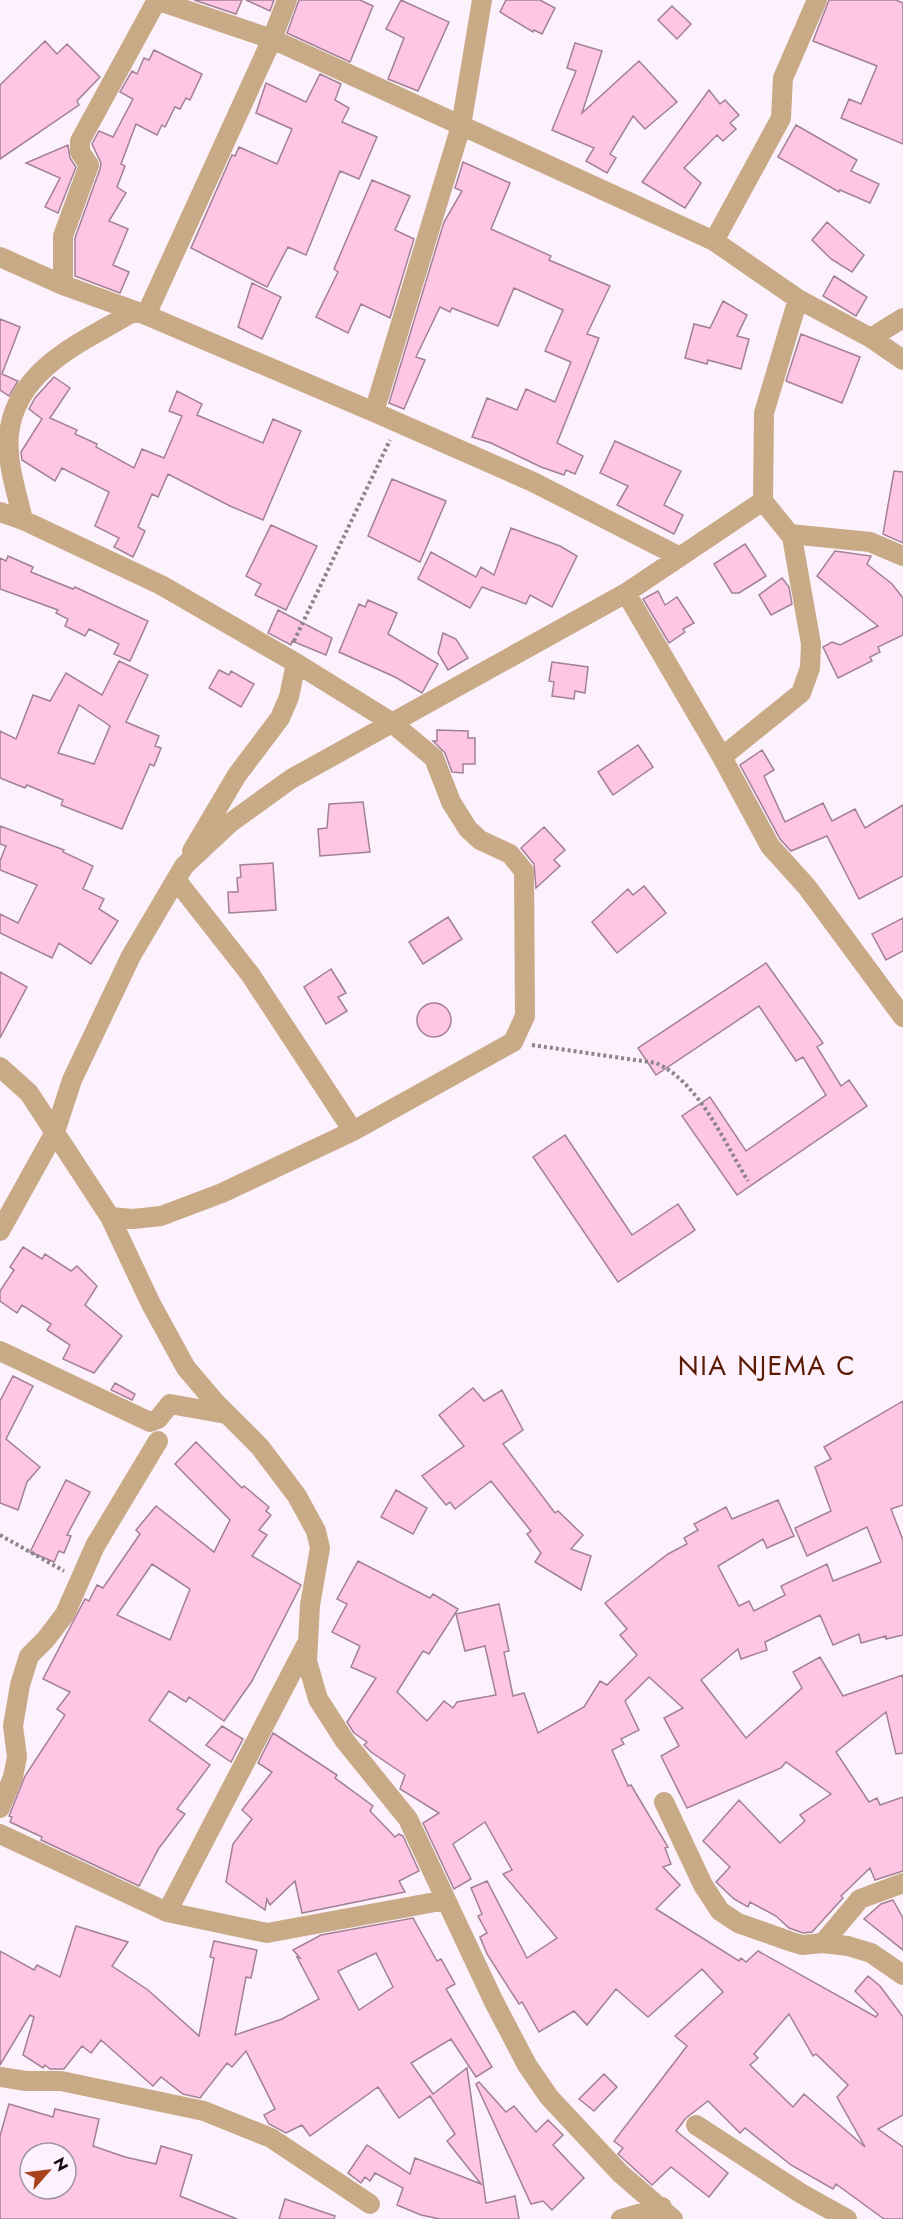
<svg xmlns="http://www.w3.org/2000/svg" width="903" height="2219" font-family="Jost,sans-serif">
<rect width="100%" height="100%" fill="#fcf1fc"/>
<!-- building -->
<path fill="#fec5e5" stroke="#a28193" stroke-width="1.5" fill-rule="evenodd" d="M194 0H242L236 14Z
M246 0H274L270 11Z
M299 0H360L373 6 350 62 287 33Z
M401 0 449 22 418 91 388 79 404 38 386 29Z
M506 0H540L555 8 542 34 534 30 533 32 500 12Z
M829 0H896L903 3V144L841 118 849 99 861 104 877 66 813 41Z
M672 6 691 24 677 39 658 20Z
M45 41 57 54 67 44 100 77 77 101 79 105 0 159V85Z
M575 43 602 51 582 113 639 61 677 102 645 129 633 116 610 154 616 158 607 173 586 161 594 148 552 130 576 71 567 68Z
M154 50 202 74 190 100 186 98 180 109 175 107 165 127 162 125 157 135 136 124 121 164 125 166 117 187 126 193 109 221 128 229 113 265 129 272 120 293 75 276V238L100 169 101 163 92 144 99 131 113 137 133 99 120 92 132 71 137 74 144 58 149 60Z
M320 74 341 84 335 100 349 108 342 122 377 137 359 179 340 171 306 255 288 247 267 287 191 248 232 155 235 156 239 147 277 164 292 129 256 113 266 83 306 102Z
M709 90 720 104 725 100 739 115 730 123 736 129 723 141 717 135 684 168 701 183 685 208 642 182Z
M796 125 857 160 851 171 879 184 870 203 840 190 839 192 778 157Z
M68 145 70 158 76 167 58 213 45 207 60 178 26 163Z
M463 162 510 183 491 229 551 256 549 260 610 286 587 334 599 338 557 443 583 456 575 474 566 470 564 475 541 467 491 443 472 437 487 398 517 410 526 389 555 402 571 362 545 351 563 310 514 288 498 326 452 308 450 312 440 307 416 357 425 360 404 409 389 403 444 222 462 191 455 188Z
M372 180 410 196 395 230 414 239 390 318 361 304 348 333 316 317 338 272 334 269Z
M827 222 864 255 852 272 831 259 812 240Z
M834 276 867 297 856 316 823 296Z
M252 283 281 297 262 339 238 327Z
M723 301 747 315 737 336 749 339 741 369 708 360 707 364 685 358 694 324 710 328Z
M0 319 20 327 2 374 18 381 9 396 0 390Z
M801 334 860 357 842 403 786 381Z
M54 377 70 388 50 418 77 430 75 434 97 444 96 447 134 468 142 449 164 458 182 416 169 411 177 391 202 404 197 415 263 443 273 419 301 431 263 520 230 506 168 474 158 497 152 494 138 527 145 531 133 557 114 547 119 538 95 526 109 492 62 468 55 481 22 460 21 452 42 419 29 409 35 398Z
M615 441 681 471 664 505 683 515 674 534 617 505 628 486 600 473Z
M894 471 903 472V543L883 534Z
M392 479 446 501 420 562 368 536Z
M271 525 317 546 286 610 255 595 261 584 246 576Z
M511 528 560 546 577 556 552 607 530 595 526 604 482 587 470 608 418 579 431 552 476 577 481 567 494 575Z
M745 544 766 576 739 593H732L714 564Z
M835 551 871 556 867 564 892 584 903 598V635L878 647 880 652 870 657 872 661 838 678 823 647 832 642 840 645 878 626 817 576Z
M8 556 33 567 31 572 73 589 75 587 148 621 130 661 114 654 119 644 89 629 85 636 65 626 68 619 56 613 58 610 0 589V558L6 561Z
M782 578 789 587 792 604 771 615 759 595Z
M658 591 665 605 677 597 694 623 683 629 685 632 669 643 643 599Z
M368 600 397 613 388 634 438 664 422 693 395 677 339 652 359 604 365 607Z
M278 610 332 638 326 655 292 641 291 645 268 633Z
M443 633 456 639 468 658 448 670 438 653Z
M119 661 148 675 126 722 159 736 155 746 161 748 154 766 150 764 122 829 61 805 63 800 27 785 25 788 0 778V731L16 739 33 695 50 701 66 673 102 695ZM79 705 110 726 94 764 58 753Z
M552 662 588 667 585 693 575 691 574 699 552 696 554 682 549 681Z
M219 670 229 675 231 671 254 684 241 707 209 688Z
M437 730 468 731V738H475V764H463V773L452 772 445 753 433 741H437Z
M638 745 653 767 613 795 598 772Z
M762 750 774 770 764 776 785 822 823 803 832 821 855 809 865 828 903 805V876L859 899 827 836 791 851 780 839 740 765Z
M363 802 370 852 320 856 318 829 327 828 329 804Z
M0 826 64 850 63 852 93 866 83 889 104 899 99 909 118 921 91 964 59 943 52 958 0 933V914L18 923 37 885 0 870V861L6 846 0 844Z
M544 827 565 850 554 860 560 866 536 888 534 864 521 848Z
M273 863 276 910 229 913 228 892H238L237 878 241 877 240 865Z
M644 886 666 913 617 953 592 922 628 889 633 895Z
M448 917 462 939 423 964 409 942Z
M903 918V951L886 960 872 934Z
M766 963 823 1043 817 1047 841 1086 849 1080 867 1106 737 1195 682 1116 710 1097 746 1151 826 1095 803 1057 796 1061 759 1006 656 1075 638 1048Z
M331 969 346 993 338 997 347 1011 326 1024 304 987Z
M0 972 27 987 0 1038Z
M417 1020a17 17 0 1 1 34 0a17 17 0 1 1-34 0Z
M565 1135 632 1235 678 1204 695 1230 618 1282 533 1157Z
M23 1247 42 1259 45 1254 71 1271 77 1266 97 1286 85 1305 122 1336 94 1373 63 1359 70 1345 47 1330 51 1324 22 1305 17 1313 0 1301V1291L14 1270 10 1267Z
M13 1376 33 1386 6 1439 40 1467 27 1482 18 1510 0 1503V1401Z
M115 1383 135 1394 132 1400 111 1390Z
M473 1388 484 1401 502 1390 523 1430 503 1444 555 1513 558 1511 583 1535 571 1549 591 1556 581 1590 535 1562 541 1553 527 1534 531 1531 491 1481 455 1509 450 1502 446 1505 422 1476 464 1446 439 1415Z
M903 1401V1505L891 1509 903 1540V1635L886 1639V1636L861 1643 859 1634 833 1645 820 1615 765 1642 767 1650 741 1659 738 1649 701 1680 746 1738 802 1688 793 1672 820 1657 843 1696 903 1675V1753L896 1754 886 1712 836 1752 869 1802 877 1798 880 1805 903 1797V1871L875 1880 870 1868 841 1896 843 1898 812 1932 803 1933 789 1928 776 1916 750 1902 748 1907 734 1899 716 1882 730 1867 703 1841 739 1800 780 1843 805 1821 800 1815 831 1794 786 1762 781 1768 687 1808 661 1756 679 1746 664 1718 683 1708 649 1677 625 1701 639 1730 621 1739 624 1744 612 1750 628 1786 631 1785 668 1847 665 1848 671 1864 663 1867 680 1885 656 1909 739 1961 741 1958 746 1962 758 1951 876 2017 878 2014 855 1991 868 1976 880 1986 903 2017V2115L878 2129 903 2147V2219H884L836 2184 833 2189 791 2165 745 2128 740 2133 708 2101 686 2118 676 2131 728 2173 709 2197 671 2167 652 2185 618 2154 623 2148 614 2141 687 2046 675 2036 723 1992 702 1969 648 2017 616 1989 587 2025 574 2011 539 2032 522 2002 519 2004 487 1954 480 1937 487 1933 478 1916 482 1914 471 1888 487 1881 527 1958 557 1938 503 1874 512 1870 485 1822 453 1844 471 1879 454 1889 423 1823 439 1813 400 1789 405 1775 371 1752 364 1745 367 1742 354 1733 347 1722 376 1678 351 1667 360 1646 332 1632 347 1604 337 1599 358 1561 430 1598 433 1594 458 1609 429 1654 423 1651 397 1692 427 1721 444 1701 453 1708 457 1702 496 1695 485 1646 465 1651 456 1614 499 1604 509 1651 504 1652 513 1696 524 1693 538 1733 584 1707 600 1681 607 1685 637 1655 620 1635 627 1629 605 1603 668 1554 687 1544 684 1538 698 1530 694 1524 726 1507 732 1519 778 1500 794 1536 767 1548 763 1539 718 1566 739 1606 749 1601 754 1611 785 1595 781 1586 827 1564 833 1581 881 1562 867 1527 807 1556 795 1528 831 1511 815 1467 831 1459 824 1447ZM789 2014 813 2056 816 2054 848 2085 837 2097 865 2147 804 2094 793 2107 750 2065 758 2058 754 2054Z
M196 1442 242 1488 244 1486 269 1507 266 1511 271 1515 259 1530 267 1535 252 1556 301 1585 252 1681 224 1721 189 1697 186 1702 169 1691 149 1720 210 1765 177 1809 185 1814 159 1848 139 1886 41 1840 42 1837 10 1822 12 1817 9 1816 25 1776 65 1715 57 1709 70 1692 43 1679 85 1599 89 1601 97 1585 103 1588 140 1534 136 1530 156 1506 214 1552 230 1520 175 1464ZM152 1564 190 1589 170 1640 117 1615Z
M66 1480 90 1492 67 1535 71 1536 64 1553 59 1551 54 1562 30 1552Z
M396 1490 427 1508 413 1534 381 1517Z
M222 1726 243 1739 231 1762 206 1745Z
M273 1733 337 1775 335 1778 373 1806 370 1811 395 1837 399 1834 403 1836 419 1871 399 1881 405 1892 302 1913 295 1881 270 1905 267 1899 265 1910 226 1882 233 1844 252 1819 242 1810 272 1772 258 1763Z
M893 1900 903 1918V1950L864 1919 881 1904Z
M413 1918 437 1961 441 1959 455 1984 446 1989 492 2067 476 2077 451 2039 411 2063 433 2094 467 2068 486 2203 515 2196 519 2219H440L421 2215 397 2205 403 2188 375 2173 370 2181 365 2177 361 2183 348 2173 367 2145 410 2174 415 2158 481 2184 447 2141 455 2134 430 2096 399 2118 378 2087 310 2136 302 2125 286 2133 269 2124 264 2115 275 2109 246 2051 232 2067 227 2063 200 2098 183 2094 161 2077 153 2086 101 2040 91 2053 82 2046 64 2069H50L45 2065 43 2068 23 2055 34 2017 30 2015 0 2065V1951L34 1970 37 1965 60 1977 76 1926 128 1942 112 1966 148 1990 199 2036 214 1958 210 1957 214 1941 252 1949 257 1950 251 1978 246 1977 235 2035 282 2019 319 1999 297 1957 300 1958 293 1950 321 1935ZM376 1953 393 1987 359 2010 338 1971Z
M604 2074 617 2087 594 2111 579 2099Z
M479 2082 506 2112 514 2106 536 2132 548 2120 563 2135 553 2145 584 2178 552 2210 543 2201 531 2204 476 2084Z
M9 2104 53 2117 55 2109 99 2119 93 2146 125 2157 156 2164 161 2146 192 2155 180 2196 237 2219H0V2136ZM30 2153H66V2189H30Z
M285 2199 335 2216 334 2219H279Z"/>
<g fill="none" stroke-linecap="round" stroke-linejoin="round">
<!-- path -->
<path stroke="#8d838d" stroke-width="4" stroke-dasharray="3 3" stroke-linecap="butt" d="M294 641 390 440
M532 1045 656 1063C699 1082 724 1142 748 1181
M0 1535 64 1571"/>
<!-- street -->
<path stroke="#c9aa86" stroke-width="20" d="M156 0 272 39 714 241
M817 0 783 78 781 118 714 241 798 299 871 338 903 360
M0 257 63 285 146 315 374 412 533 482 680 557
M63 285V236L89 165 80 152V141L157 0
M146 315 272 39 287 0
M871 338 903 318
M374 412 461 126 482 0
M0 512 23 520 161 585 296 663 391 722 434 758 451 802 468 829 480 840 510 854 524 871 525 1016 513 1042 353 1131 222 1193 161 1216 133 1219 110 1217
M23 520C17 493 6 462 9 434 16 368 86 340 135 311
M790 534 870 542 903 556
M626 593 722 757 770 846 807 887 903 1017
M722 757 801 693 810 668 811 644 792 537 763 501 764 413 798 299
M192 851 237 775 280 718 289 697 296 663
M177 881 250 974 353 1131
M0 1067 29 1093 110 1217 151 1304 186 1368 215 1402 260 1447 297 1496 316 1531 320 1548 310 1605 307 1661 318 1699 345 1741 408 1819 493 2000 527 2065 549 2097 620 2173 673 2219
M0 1231 55 1132 72 1080 131 956 184 866 230 823 291 779 626 593 763 501
M0 1351 150 1422 158 1419 170 1404 226 1414
M664 1802 703 1885 720 1911 738 1923 789 1941 802 1945 823 1943 848 1946 871 1953 903 1975
M0 1808 13 1777 17 1757 13 1726 20 1685 29 1656 46 1639 65 1614 95 1546 158 1441
M0 1834 167 1912 267 1933 446 1900
M167 1912 306 1645
M823 1943 860 1899 903 1883
M0 2077 26 2081H61L204 2111 271 2138 370 2204
M696 2125 802 2194 847 2219
M621 2219 662 2207"/>
</g>
<g text-anchor="middle" dominant-baseline="central" stroke-width="4.5" stroke-linejoin="round" paint-order="stroke">
<!-- quarter labels -->
<g font-size="27" letter-spacing="1.5" fill="#5b1b02" stroke="#fcf1fc">
<text x="767" y="1365">NIA NJEMA C</text>
</g>
</g>
<!-- north arrow -->
<g transform="translate(48 2171) rotate(62)"><circle r="28" fill="#fcf1fc" stroke="#9f95a0" stroke-width="1.5"/>
<path d="M0-4.5L10 22L0 15L-10 22Z" fill="#a8421c"/>
<text y="-9" font-size="16" font-weight="bold" text-anchor="middle" fill="#140b15">N</text>
</g>
</svg>
